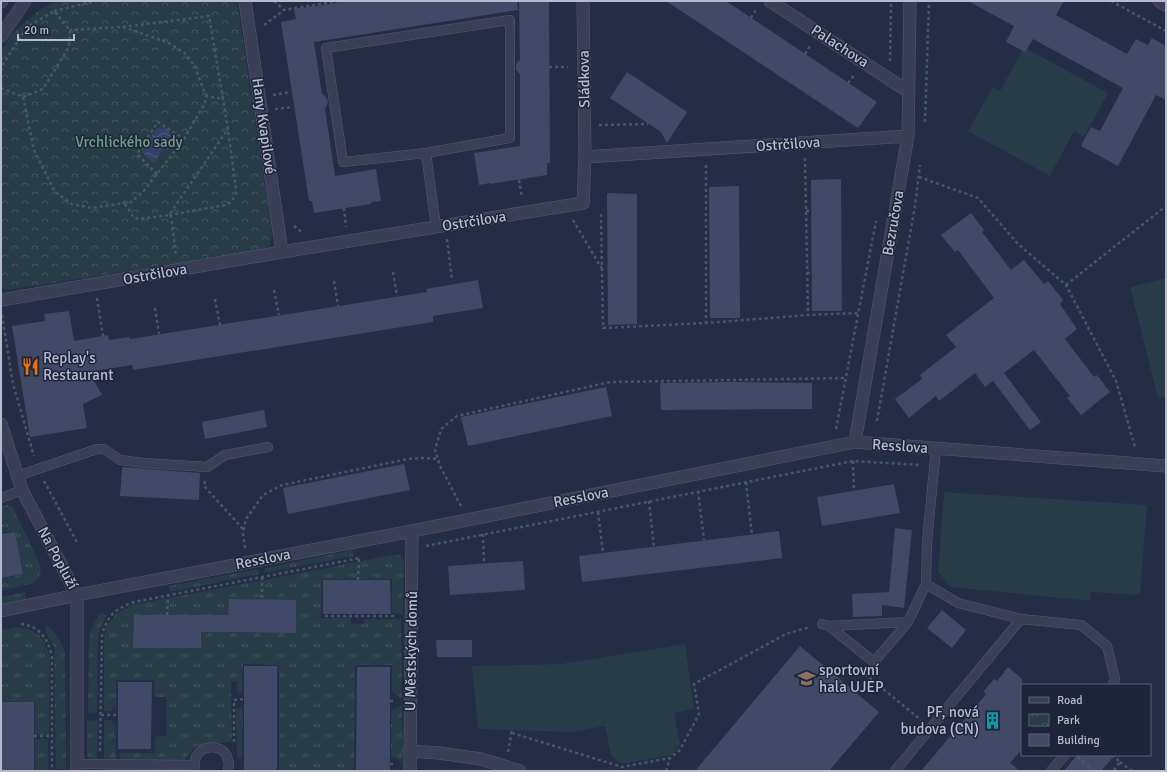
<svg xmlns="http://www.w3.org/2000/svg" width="1167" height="772" font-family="Signika,sans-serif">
<defs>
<pattern id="grass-tufts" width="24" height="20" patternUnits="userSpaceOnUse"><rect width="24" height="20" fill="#273c46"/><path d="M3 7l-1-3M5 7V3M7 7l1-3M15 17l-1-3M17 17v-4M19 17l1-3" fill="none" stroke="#445660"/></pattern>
<pattern id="park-crowns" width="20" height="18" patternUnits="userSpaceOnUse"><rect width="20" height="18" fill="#273c46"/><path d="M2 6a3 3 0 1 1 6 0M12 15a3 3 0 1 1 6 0" fill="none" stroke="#445660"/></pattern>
<pattern id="water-waves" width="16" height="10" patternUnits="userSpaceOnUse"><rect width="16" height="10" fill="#36416b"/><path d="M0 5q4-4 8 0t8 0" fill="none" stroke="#515a7f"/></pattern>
</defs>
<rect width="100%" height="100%" fill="#252c45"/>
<!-- grass -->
<path fill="url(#grass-tufts)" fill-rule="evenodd" d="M8 505 12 506 38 560 41 570 38 579 34 583 1 591V579L23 574 15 531 1 533V506Z
M353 550V556L264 573 265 568Z
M391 555H399L404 560 403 614 392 613V579H322L321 618H351V624H364V619H401L402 699 392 691V665H355L354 771H279V665L243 664 242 692H237V681L231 682 232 738 230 742 206 743 195 747 184 760 120 761 119 753H155V737L167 736 166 697H154V680H116V707L111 711H104V641L106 627 116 614 132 605 312 571ZM229 600H296V633H228ZM134 615H201V648H134Z
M259 569V574L169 592V586Z
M25 592 26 600 1 605V597Z
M101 612 107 616C101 624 99 631 98 640L97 712 88 713 89 641 91 629Z
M46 625C56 633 61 640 65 652L66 769H56L54 647 46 633Z
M16 627 29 629 38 634 45 643 50 658 49 735 35 734V702L1 701V630Z
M402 704 403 762 391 756V711Z
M236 708H243L242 758H237Z
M98 720 97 760H93L87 756V721Z
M104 720H111L115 724 116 762H104Z
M35 739H48V771H35Z
M104 769H161V771H104Z"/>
<!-- park -->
<path fill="url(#park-crowns)" d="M57 1H237L272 233 270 246 258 251 7 290 1 288V52L12 34 38 11Z"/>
<!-- garden -->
<path fill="#273c46" d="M1027 49 1108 93 1084 137 1074 131 1050 176 968 131 993 87 1000 91 1022 51 1025 52Z
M1166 278V396L1158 398 1130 287Z
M944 492 1147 505 1140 595 1091 592 1090 601 951 587 938 572Z
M685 644 694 709 674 713 680 744 672 755 621 764 611 756 605 726 572 732 478 729 472 666 561 664Z"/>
<!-- water -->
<path fill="url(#water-waves)" d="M161 128 172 134 154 164 142 152 156 129Z"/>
<!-- building -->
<path fill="#424966" d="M350 1H517L518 10 314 42 322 94 327 98 328 102 325 109 335 176 376 169 381 201 371 202V204L314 213 312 201H309L281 22 296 19 294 9Z
M519 1H549L550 163H547V175L490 184V183L479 185 474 153 520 146V74L516 70V64L520 60Z
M666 1H726L877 102 858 128Z
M968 1H1064L1056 15 1127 54 1136 39 1148 45 1152 38 1166 46V100L1156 95 1118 166 1081 146 1091 127 1100 131 1123 88 1033 39 1025 52 1006 42 1014 26Z
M627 72 687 112 667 143 661 132 610 98Z
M841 179 842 311H812L811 180Z
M739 186 740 318H710L709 187Z
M607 193 637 194V324L608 325Z
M971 213 984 230 982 232 1011 270 1024 260 1044 284 1048 281 1063 300 1060 304 1077 329 1065 339 1094 377 1097 375 1110 392 1081 415 1067 398 1070 396 1034 350 1004 373 1041 422 1030 430 993 381 985 387 975 373 939 401 936 396 909 418 895 399 922 379 920 375 956 347 946 335 994 298 958 250 955 252 941 235Z
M478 280 483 308 433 316V322L133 370 132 365 89 372 102 395 83 404 87 428 30 437 12 326 45 321 44 314 69 311 74 341 108 335 109 340 129 337 130 339 427 292 426 289Z
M732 382 812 383V409L661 410 660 383Z
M606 387 612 416 468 446 461 417Z
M264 410 267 427 205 439 202 422Z
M404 464 410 490 288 514 283 488Z
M122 467 200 473 199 500 120 496Z
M894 484 900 513 822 526 817 497Z
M895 528 912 530 904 608 882 605V616L853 617 852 594 889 592Z
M779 531 782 558 582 582 579 556Z
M15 532 23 574 1 578V534Z
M523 561 525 590 450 595 448 566Z
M323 580H390L391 614H323Z
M229 599 296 600V633L201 632V648H133L134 615H228Z
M942 610 966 630 952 648 927 628Z
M436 640H472V657H437Z
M800 646 879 712 868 725 829 771H695Z
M244 666H277V771H244Z
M357 667H390V771H356Z
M1008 667 1022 679V749L1010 763 1020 771H921L986 694 983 692 994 679 997 681Z
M118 682H152L151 749H118Z
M1 702H34V771H1Z
M1077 755H1115L1101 771H1064Z"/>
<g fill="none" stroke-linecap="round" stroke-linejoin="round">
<defs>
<path id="service" d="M426 153 343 162 326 48 510 20V138L426 153 436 227
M17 476 97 449H104L120 460 144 463 207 467 225 455 268 447
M1 498 22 490
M926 584 958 603 1021 619 1081 625 1107 646 1115 679 1113 685
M822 624 829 626 874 662 908 622 926 584 927 542 936 448
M829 626 908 622
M77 764 194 765
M195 770C189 740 235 739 228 771
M895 771 1021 619
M1051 771 1065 755"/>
<path id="minor" d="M245 1 282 252
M770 1 909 92
M585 157 908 136
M1 300 282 252 583 203 585 157 583 1
M855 442 908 136 910 1
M1 611 77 595 412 531 855 442 1166 466
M409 751 439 753 481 759 520 771
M410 771 412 531"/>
<path id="tertiary" d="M1159 1 1166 5
M1 2 2 1
M1 36 25 1
M1 424 22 490 77 595V771"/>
</defs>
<!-- service casing -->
<use href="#service" stroke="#565a6f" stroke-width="10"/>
<!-- minor casing -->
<use href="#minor" stroke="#565a6f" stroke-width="13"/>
<!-- tertiary casing -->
<use href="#tertiary" stroke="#565a6f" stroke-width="13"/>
<!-- path -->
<path stroke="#465962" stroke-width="2.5" stroke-dasharray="3 3" stroke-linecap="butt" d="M274 1 284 10 339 1
M1111 1 1166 31
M54 11 96 1
M751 18 757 8
M264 25 284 10
M123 27 209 16 223 99 206 96
M805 54 810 46
M890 61 891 1
M549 67H568
M1 71 3 64 24 32
M848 83 855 74
M1 88 23 97 43 89 69 47 70 30 54 11 29 26 27 28
M273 95 291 92
M23 97 34 150 55 192 72 204 92 208 131 202 143 192 184 139 205 103 206 96 195 67 186 54 169 43 123 27 70 30
M275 109 293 107
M925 122 929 1
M599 125 648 124
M805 158 808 315
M706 165V323
M157 174 137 154 158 122 184 139
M919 177 978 198 1018 244 1066 285 1116 381 1135 447
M519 180 522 198
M125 204 134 218 140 219 169 215 228 129 223 99
M344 208 346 227
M806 211H812
M601 214 603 328 706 323 808 315 858 313
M169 215 226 205C232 202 236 196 236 189L228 130
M171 215 176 256
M573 220 602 269
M294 226 303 233
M447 239 452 280
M393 272 397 296
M807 273H812
M334 281 338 306
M1066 285 1166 206
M274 290 279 315
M97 298 103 336
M215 299 220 325
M155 308 159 334
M2 315 13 384 34 456
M877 421 915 206 920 165
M836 429 876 221
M853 461 854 491
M44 481 78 544
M205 481 204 486 243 529
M746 482 752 535
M698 491 704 540
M649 501 654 547
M461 506 440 466 435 450 441 429 457 416 610 382 846 378
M598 512 603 553
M483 534 484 564
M426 546 853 461 921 465
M245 548 243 533 246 519 263 495 282 485 408 459 422 458 438 459
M262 577V600
M358 580 359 559
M167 615 168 596
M325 616H397
M21 624C40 626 49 640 52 658V771
M867 674 866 675 921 720
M390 701H396
M101 715H118
M512 733 622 767 670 758 680 750 699 714 694 684 786 634 810 627
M34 736H52
M234 742V700L244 699
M100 751 102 634C109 614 114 610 134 602L360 558
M508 752 512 730
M1112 755 1120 762 1113 771
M1078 757 1094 771
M1120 762 1132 771
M390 764H395
M666 771 670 758"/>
<!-- service -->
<use href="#service" stroke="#3a3f55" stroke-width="9"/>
<!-- minor -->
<use href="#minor" stroke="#3a3f55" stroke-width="12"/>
<!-- tertiary -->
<use href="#tertiary" stroke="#3a3f55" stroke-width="12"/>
</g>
<!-- icons -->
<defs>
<symbol id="restaurant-bare" viewBox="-9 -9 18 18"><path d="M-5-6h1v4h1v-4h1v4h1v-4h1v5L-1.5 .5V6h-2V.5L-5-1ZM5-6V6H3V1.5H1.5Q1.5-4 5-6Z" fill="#e8710a" stroke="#1e243a" stroke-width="2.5" paint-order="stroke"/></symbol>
<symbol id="university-bare" viewBox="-9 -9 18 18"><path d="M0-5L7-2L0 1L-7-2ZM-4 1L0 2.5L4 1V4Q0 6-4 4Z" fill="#8d6e63" stroke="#1e243a" stroke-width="2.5" paint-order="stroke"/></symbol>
<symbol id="building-bare" viewBox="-9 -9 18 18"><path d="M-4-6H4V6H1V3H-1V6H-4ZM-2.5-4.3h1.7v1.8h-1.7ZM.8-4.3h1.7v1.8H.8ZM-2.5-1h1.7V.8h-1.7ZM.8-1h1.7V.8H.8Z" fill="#0f9aa8" stroke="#1e243a" stroke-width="2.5" paint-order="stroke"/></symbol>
</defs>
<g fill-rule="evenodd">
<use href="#restaurant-bare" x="18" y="354" width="25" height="25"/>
<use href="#university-bare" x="794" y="666" width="25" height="25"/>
<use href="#building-bare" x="980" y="708" width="25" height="25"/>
</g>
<g text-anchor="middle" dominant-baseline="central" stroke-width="3" stroke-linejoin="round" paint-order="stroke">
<!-- street labels -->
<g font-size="15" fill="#b8bbce" stroke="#1e243a">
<text transform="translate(840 46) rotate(33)">Palachova</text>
<text transform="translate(584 79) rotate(-91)">Sládkova</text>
<text transform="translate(264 126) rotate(82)">Hany Kvapilové</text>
<text transform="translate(788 144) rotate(-4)">Ostrčilova</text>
<text transform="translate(474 221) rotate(-9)">Ostrčilova</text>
<text transform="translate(893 223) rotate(-80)">Bezručova</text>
<text transform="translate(155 274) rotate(-10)">Ostrčilova</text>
<text transform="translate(900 446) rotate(4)">Resslova</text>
<text transform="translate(581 497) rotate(-11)">Resslova</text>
<text transform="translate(58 558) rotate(62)">Na Popluží</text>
<text transform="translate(263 559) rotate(-11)">Resslova</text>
<text transform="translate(411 651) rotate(-89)">U Městských domů</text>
</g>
<!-- park labels -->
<g font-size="15" fill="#6da184" stroke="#1e243a">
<text x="129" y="142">Vrchlického sady</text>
</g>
<!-- poi labels -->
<g font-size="15" fill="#b8bbce" stroke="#1e243a" text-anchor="start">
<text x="43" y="358">Replay's<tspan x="43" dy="17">Restaurant</tspan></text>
<text x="819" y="670">sportovní<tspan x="819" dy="17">hala UJEP</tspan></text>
<text x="979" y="712" text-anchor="end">PF, nová<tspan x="979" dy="17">budova (CN)</tspan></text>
</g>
</g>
<!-- border -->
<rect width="1167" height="772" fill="none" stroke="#b8bbce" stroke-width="4"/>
<!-- legend -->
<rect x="1021" y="684" width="130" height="72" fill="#1e243a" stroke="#5c6075"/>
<rect x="1029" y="697" width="20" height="6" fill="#3a3f55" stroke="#5c6075"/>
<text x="1057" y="704" font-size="12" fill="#b8bbce">Road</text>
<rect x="1029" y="714" width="20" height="12" fill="url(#park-crowns)" stroke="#5c6075"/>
<text x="1057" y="724" font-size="12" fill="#b8bbce">Park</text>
<rect x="1029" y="734" width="20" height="12" fill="#424966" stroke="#5c6075"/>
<text x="1057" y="744" font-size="12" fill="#b8bbce">Building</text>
<!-- scale -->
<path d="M18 34v6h56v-6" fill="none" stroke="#b8bbce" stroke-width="2"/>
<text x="24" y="34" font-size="12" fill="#b8bbce" stroke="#1e243a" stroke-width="3" paint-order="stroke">20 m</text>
</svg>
